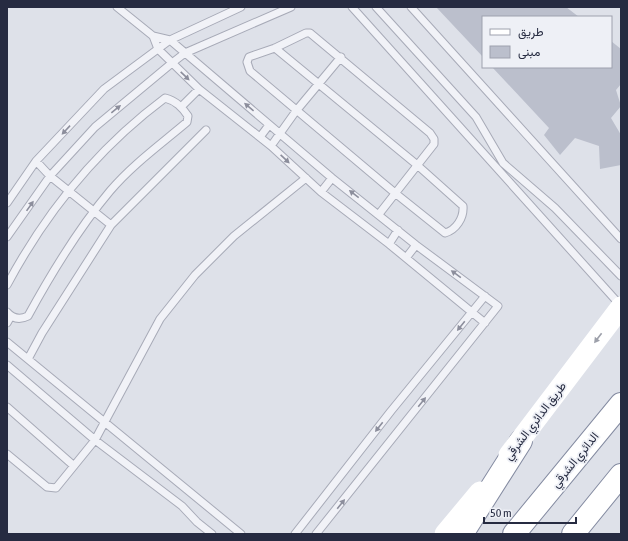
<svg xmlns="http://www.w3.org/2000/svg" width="628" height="541" font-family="'Asap Condensed',Vazirmatn,sans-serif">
<rect width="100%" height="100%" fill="#dee1e9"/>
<!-- building -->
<path fill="#bbbfcc" d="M436 7H566L579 17H483V57Z
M611 41 621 49V84L616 90 621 106 611 118 621 135V165L600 169 599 146 575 138 560 155 544 135 549 128 492 67H611Z"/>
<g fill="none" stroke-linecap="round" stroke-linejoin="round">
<defs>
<path id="service" d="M117 7 153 36 170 40 332 178 416 245 498 306 316 534
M352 7 621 306
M376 7 476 117 503 163 555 208 621 276
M411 7 621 239
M153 36 158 49 199 89 271 146 321 192 389 244 485 323
M275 48 416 164 463 206C464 218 456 230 445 233L395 193 250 71 247 62 249 57 275 48 306 33H310L430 133 434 139V144L379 214
M181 107 199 89
M260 137 269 125
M271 146 296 111 341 57
M36 161 50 176 111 225
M321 192 332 178
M7 203 36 161 104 89 170 40 241 7
M7 237 50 176 95 127 172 63 185 53 291 7
M389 244 398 230
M406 258 416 245
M7 285C46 212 98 148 165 98 176 101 182 107 188 116L187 122C161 144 132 165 110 191 78 229 52 272 28 316 20 320 13 319 7 312
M7 323 11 316
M7 342 241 534
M28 359 42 333 111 225 206 130
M7 365 95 440 182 506 197 522 212 534
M7 407 74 466
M7 454 47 487 56 488 95 440 160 319 195 275 234 236 306 178
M295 534 391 411 485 296"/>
<path id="motorway" d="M462 534 521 441
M514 534 621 404
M573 534 621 475"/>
</defs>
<!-- service casing -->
<use href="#service" stroke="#a7aab7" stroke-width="9"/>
<!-- motorway casing -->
<use href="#motorway" stroke="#848ba1" stroke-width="24"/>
<!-- service -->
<use href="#service" stroke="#f1f2f7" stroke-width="7"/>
<!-- secondary -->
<path stroke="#fff" stroke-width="21" d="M509 455 621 307
M445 534 480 492"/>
<!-- motorway -->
<use href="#motorway" stroke="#fff" stroke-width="22"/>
</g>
<!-- one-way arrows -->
<defs><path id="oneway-solid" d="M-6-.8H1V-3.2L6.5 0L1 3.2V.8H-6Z"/></defs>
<g fill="#8c8e9c">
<use href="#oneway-solid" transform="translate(185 76) rotate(44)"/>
<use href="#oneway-solid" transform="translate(249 107) rotate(-140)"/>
<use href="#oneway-solid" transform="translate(116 109) rotate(-39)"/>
<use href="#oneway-solid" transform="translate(66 130) rotate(133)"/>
<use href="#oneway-solid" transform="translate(285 159) rotate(43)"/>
<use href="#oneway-solid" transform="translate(354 194) rotate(-142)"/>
<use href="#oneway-solid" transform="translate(30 206) rotate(-55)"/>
<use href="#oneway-solid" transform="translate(456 274) rotate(-144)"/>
<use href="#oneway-solid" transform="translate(461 326) rotate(129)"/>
<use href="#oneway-solid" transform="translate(422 402) rotate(-51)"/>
<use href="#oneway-solid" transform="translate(379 427) rotate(128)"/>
<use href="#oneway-solid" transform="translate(341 504) rotate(-51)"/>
</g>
<use fill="#9da0aa" href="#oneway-solid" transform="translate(598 338) rotate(127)"/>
<g text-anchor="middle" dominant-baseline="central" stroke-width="3.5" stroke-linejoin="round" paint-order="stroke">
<!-- street labels -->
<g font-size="12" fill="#262b41" stroke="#eef0f6">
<text transform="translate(535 421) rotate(-53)">طريق الدائري الشرقي</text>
<text transform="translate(575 460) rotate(-51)">الدائري الشرقي</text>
</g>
</g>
<!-- border -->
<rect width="628" height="541" fill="none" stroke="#262b41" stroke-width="16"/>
<!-- legend -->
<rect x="482" y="16" width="130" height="52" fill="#eef0f6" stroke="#9ea1ae"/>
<rect x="490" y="29" width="20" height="6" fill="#ffffff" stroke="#9ea1ae"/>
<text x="518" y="36" font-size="12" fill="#262b41">طريق</text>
<rect x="490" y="46" width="20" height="12" fill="#bbbfcc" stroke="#9ea1ae"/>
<text x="518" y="56" font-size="12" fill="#262b41">مبنى</text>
<!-- scale -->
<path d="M484 517v6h92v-6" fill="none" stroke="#262b41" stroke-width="2"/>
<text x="490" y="517" font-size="12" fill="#262b41" stroke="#eef0f6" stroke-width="3" paint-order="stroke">50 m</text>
</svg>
